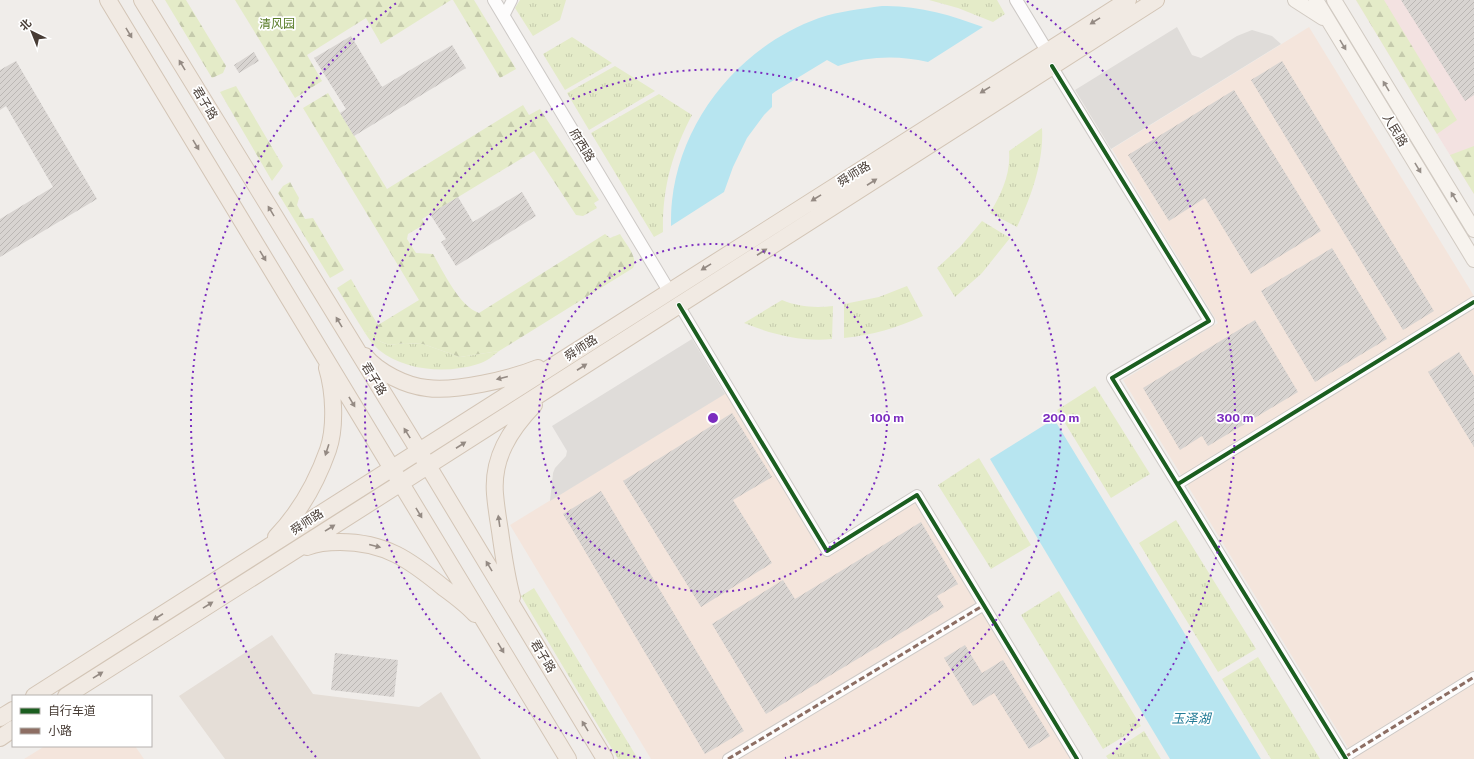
<svg xmlns="http://www.w3.org/2000/svg" width="1474" height="759" font-family="'Public Sans','Noto Sans SC',sans-serif">
<defs>
<pattern id="grass-tufts" width="24" height="20" patternUnits="userSpaceOnUse"><rect width="24" height="20" fill="#e4ebc8"/><path d="M3 7l-1-3M5 7V3M7 7l1-3M15 17l-1-3M17 17v-4M19 17l1-3" fill="none" stroke="#c5caac"/></pattern>
<pattern id="forest-firs" width="22" height="20" patternUnits="userSpaceOnUse"><rect width="22" height="20" fill="#e4ebc8"/><path d="M5 1l3.5 6h-7zM16 11l3.5 6h-7z" fill="#c5caac"/></pattern>
<pattern id="building-hatch" width="6" height="6" patternUnits="userSpaceOnUse"><rect width="6" height="6" fill="#d8d4d1"/><path d="M-1 1l2-2M0 6l6-6M5 7l2-2" fill="none" stroke="#bbb7b4"/></pattern>
</defs>
<rect width="100%" height="100%" fill="#f0edea"/>
<!-- residential -->
<path fill="#e5ded7" d="M272 635 313 694 419 707 441 692 481 759H225L179 696Z"/>
<!-- commercial -->
<path fill="#f4e5dc" d="M1309 27 1474 296V759H1355L1123 380 1218 323 1112 149Z
M727 392 826 556 914 501 1071 759H651L510 525Z
M45 746H135L144 759H24Z"/>
<!-- medical -->
<path fill="#f3e2e1" d="M1356 0H1474V194L1437 134Z"/>
<!-- grass -->
<path fill="url(#grass-tufts)" d="M520 0H566L560 20 533 36 515 8Z
M929 0H997L1005 14 993 22 958 8Z
M572 37 612 63 565 90 543 54Z
M615 66 655 91 589 130 567 93Z
M659 94 692 115C672 153 662 189 663 232L654 237 591 133Z
M1042 128C1044 162 1031 197 1017 227L990 213C1001 194 1011 174 1009 151Z
M982 221 1010 238 982 273 955 297 937 268 960 247Z
M907 286 923 316C897 328 872 335 844 338V304L879 297Z
M782 300C798 307 816 308 833 306L832 339C802 342 771 334 744 323Z
M370 330 379 341 389 345 405 343 423 344 460 357 499 351C493 356 486 362 478 364 447 374 405 371 379 350 373 345 369 339 365 333Z
M1095 386 1150 474 1111 498 1057 410Z
M979 458 1031 545 991 569 938 485Z
M1176 520 1256 649 1218 672 1139 543Z
M534 588 638 759H618L521 596Z
M1059 591 1141 726 1103 749 1021 615Z
M1258 657 1320 759H1271L1222 679Z
M1144 731 1161 759H1108L1106 756Z"/>
<!-- forest -->
<path fill="url(#forest-firs)" d="M165 0H186L226 66 223 73 212 78Z
M235 0H451L381 44 366 18 307 55 322 81 295 98Z
M453 0H474L516 69 500 78Z
M1356 0H1384L1457 120 1437 134Z
M236 86 283 166 272 181 220 92 225 90Z
M328 93 387 189 523 105 529 115 540 109 599 200 594 203 597 208 583 216 576 215 534 151 422 219 425 224 408 234 407 239 416 253 433 254C443 271 459 306 479 313L605 234 610 238 620 234C625 243 639 258 633 268L499 351 460 357 423 344 405 343 389 345 379 341 370 330 365 333 337 288 351 279 378 325 419 300 303 108Z
M1474 146V194L1450 155Z
M290 182 299 198 297 205 305 219 313 218 344 270 330 278 278 193 283 186Z"/>
<!-- parking -->
<path fill="#dfdcd9" d="M1177 27 1192 55 1201 58 1237 36 1252 30 1272 36 1281 44 1111 149 1075 90Z
M692 339 725 394 550 501 553 473 555 468 566 456 567 451 552 426Z"/>
<!-- water -->
<path fill="#b7e5f0" d="M882 6C917 5 951 15 983 27L928 62C898 55 868 56 838 66L827 60 776 91 772 94V107L764 115 747 138 733 167 724 192 671 226C671 218 671 209 672 201 681 118 741 46 819 18 840 11 861 9 882 6Z
M1054 419 1261 759H1170L990 459Z"/>
<!-- building -->
<path fill="url(#building-hatch)" d="M1401 0H1474V95L1465 101Z
M351 36 382 87 452 45 466 68 354 136 340 113 346 109 314 58Z
M254 52 259 61 239 73 234 65Z
M16 61 97 199 0 257V219L53 187 6 106 0 110V70Z
M1282 61 1434 311 1403 330 1251 80Z
M1234 90 1321 231 1251 274 1205 198 1169 221 1128 155Z
M522 192 536 216 456 266 441 242 446 239 430 214 458 197 473 222Z
M1332 248 1387 339 1315 382 1261 291Z
M1255 320 1298 392 1208 446 1202 436 1180 450 1143 388Z
M1459 352 1474 376V447L1428 372Z
M732 413 772 477 733 500 772 563 701 607 623 481Z
M601 491 744 731 705 754 563 514Z
M921 522 958 584 937 596 944 607 766 714 712 624 783 580 795 599Z
M965 645 982 673 1003 660 1050 736 1029 749 994 693 973 706 944 658Z
M335 653 398 660 394 697 331 690Z"/>
<g fill="none" stroke-linecap="round" stroke-linejoin="round">
<defs>
<path id="minor" d="M504 16 512 0
M1052 66 1209 321 1112 378 1346 759
M679 305 827 551 917 495 1077 759
M1178 484 1474 302
M1345 757 1474 677
M728 759 984 605"/>
<path id="tertiary" d="M494 0 669 291
M1016 0 1047 51"/>
<path id="secondary" d="M1295 0 1323 18
M1316 0 1474 260
M1334 0 1474 230"/>
<path id="primary" d="M108 0 568 759
M142 0 419 451 605 759
M365 356C378 372 406 386 427 388 455 392 511 379 538 368
M276 537C299 513 317 481 328 450 336 427 334 391 327 368
M307 547C317 543 330 542 340 542 385 542 410 560 444 588 455 596 466 604 475 614
M512 597C506 575 503 553 500 531 498 519 496 506 495 494 492 458 510 430 534 405
M34 696 1128 0
M66 696 401 483 1156 0
M0 718 13 710
M0 738 13 729"/>
</defs>
<!-- minor casing -->
<use href="#minor" stroke="#cdc9c6" stroke-width="12"/>
<!-- tertiary casing -->
<use href="#tertiary" stroke="#cdc9c6" stroke-width="14"/>
<!-- secondary casing -->
<use href="#secondary" stroke="#d1cac2" stroke-width="16"/>
<!-- primary casing -->
<use href="#primary" stroke="#d3c5b6" stroke-width="18"/>
<!-- minor -->
<use href="#minor" stroke="#fdfcfc" stroke-width="10"/>
<!-- tertiary -->
<use href="#tertiary" stroke="#fdfcfc" stroke-width="12"/>
<!-- secondary -->
<use href="#secondary" stroke="#f7f3ee" stroke-width="14"/>
<!-- primary -->
<use href="#primary" stroke="#f1eae3" stroke-width="16"/>
<!-- quiet -->
<path stroke="#8d6e63" stroke-width="3" stroke-dasharray="6 3" stroke-linecap="butt" d="M1345 757 1474 677
M728 759 984 605"/>
<defs>
<path id="cycleway" d="M1052 66 1209 321 1112 378 1346 759
M679 305 827 551 917 495 1077 759
M1178 484 1474 302"/>
</defs>
<!-- cycleway casing -->
<use href="#cycleway" stroke="#fff" stroke-width="6"/>
<!-- cycleway -->
<use href="#cycleway" stroke="#1b5e20" stroke-width="4"/>
</g>
<!-- one-way arrows -->
<defs><path id="oneway-solid" d="M-6-.8H1V-3.2L6.5 0L1 3.2V.8H-6Z"/></defs>
<g fill="#948a83">
<use href="#oneway-solid" transform="translate(1095 21) rotate(148)"/>
<use href="#oneway-solid" transform="translate(129 33) rotate(59)"/>
<use href="#oneway-solid" transform="translate(182 65) rotate(-121)"/>
<use href="#oneway-solid" transform="translate(985 90) rotate(148)"/>
<use href="#oneway-solid" transform="translate(196 145) rotate(59)"/>
<use href="#oneway-solid" transform="translate(872 182) rotate(-33)"/>
<use href="#oneway-solid" transform="translate(816 198) rotate(148)"/>
<use href="#oneway-solid" transform="translate(271 211) rotate(-121)"/>
<use href="#oneway-solid" transform="translate(762 252) rotate(-33)"/>
<use href="#oneway-solid" transform="translate(263 256) rotate(59)"/>
<use href="#oneway-solid" transform="translate(706 267) rotate(148)"/>
<use href="#oneway-solid" transform="translate(339 322) rotate(-121)"/>
<use href="#oneway-solid" transform="translate(582 367) rotate(-33)"/>
<use href="#oneway-solid" transform="translate(502 378) rotate(166)"/>
<use href="#oneway-solid" transform="translate(352 402) rotate(59)"/>
<use href="#oneway-solid" transform="translate(407 433) rotate(-122)"/>
<use href="#oneway-solid" transform="translate(461 445) rotate(-33)"/>
<use href="#oneway-solid" transform="translate(327 450) rotate(108)"/>
<use href="#oneway-solid" transform="translate(419 513) rotate(59)"/>
<use href="#oneway-solid" transform="translate(499 521) rotate(-98)"/>
<use href="#oneway-solid" transform="translate(330 528) rotate(-32)"/>
<use href="#oneway-solid" transform="translate(375 546) rotate(14)"/>
<use href="#oneway-solid" transform="translate(489 566) rotate(-121)"/>
<use href="#oneway-solid" transform="translate(208 605) rotate(-32)"/>
<use href="#oneway-solid" transform="translate(158 617) rotate(147)"/>
<use href="#oneway-solid" transform="translate(501 648) rotate(59)"/>
<use href="#oneway-solid" transform="translate(98 675) rotate(-32)"/>
<use href="#oneway-solid" transform="translate(585 726) rotate(-121)"/>
</g>
<g fill="#968e88">
<use href="#oneway-solid" transform="translate(1343 45) rotate(59)"/>
<use href="#oneway-solid" transform="translate(1386 86) rotate(-121)"/>
<use href="#oneway-solid" transform="translate(1418 168) rotate(59)"/>
<use href="#oneway-solid" transform="translate(1454 197) rotate(-121)"/>
</g>
<!-- distance rings -->
<g fill="none" stroke="#7b2cbf" stroke-width="2" stroke-dasharray="2 4">
<circle cx="713" cy="418" r="174"/>
<path d="M641 758A348 348 0 1 1 785 758"/>
<path d="M316 757A522 522 0 0 1 399 1M1027 1A522 522 0 0 1 1110 757"/>
</g>
<g text-anchor="middle" dominant-baseline="central" stroke-width="3.5" stroke-linejoin="round" paint-order="stroke">
<!-- park labels -->
<g font-size="12" fill="#577b25" stroke="#fff">
<text x="277" y="24">清风园</text>
</g>
<!-- street labels -->
<g font-size="12" fill="#473c35" stroke="#fff">
<text transform="translate(205 103) rotate(59)">君子路</text>
<text transform="translate(1395 130) rotate(59)">人民路</text>
<text transform="translate(582 145) rotate(59)">府西路</text>
<text transform="translate(854 174) rotate(-32)">舜师路</text>
<text transform="translate(581 348) rotate(-33)">舜师路</text>
<text transform="translate(374 379) rotate(58)">君子路</text>
<text transform="translate(307 522) rotate(-33)">舜师路</text>
<text transform="translate(543 656) rotate(59)">君子路</text>
</g>
<!-- water labels -->
<g font-size="13" font-style="italic" fill="#247c97" stroke="#fff">
<text x="1191" y="718">玉泽湖</text>
</g>
</g>
<circle cx="713" cy="418" r="6" fill="#7b2cbf" stroke="#fff" stroke-width="2"/>
<g font-size="12" text-anchor="middle" font-weight="bold" fill="#7b2cbf" stroke="#fff" stroke-width="3.5" stroke-linejoin="round" paint-order="stroke">
<text x="887" y="422">100 m</text>
<text x="1061" y="422">200 m</text>
<text x="1235" y="422">300 m</text>
</g>
<!-- legend -->
<rect x="12" y="695" width="140" height="52" fill="#ffffff" stroke="#b5b1ae"/>
<rect x="20" y="708" width="20" height="6" fill="#1b5e20" stroke="#b5b1ae"/>
<text x="48" y="715" font-size="12" fill="#473c35">自行车道</text>
<rect x="20" y="728" width="20" height="6" fill="#8d6e63" stroke="#b5b1ae"/>
<text x="48" y="735" font-size="12" fill="#473c35">小路</text>
<!-- north arrow -->
<g transform="translate(32 32) rotate(317)" stroke="#ffffff" stroke-width="3" paint-order="stroke">
<path d="M0-3L7 15L0 10L-7 15Z" fill="#473c35"/>
<text y="-6" font-size="11" font-weight="bold" text-anchor="middle" fill="#473c35">北</text>
</g>
</svg>
